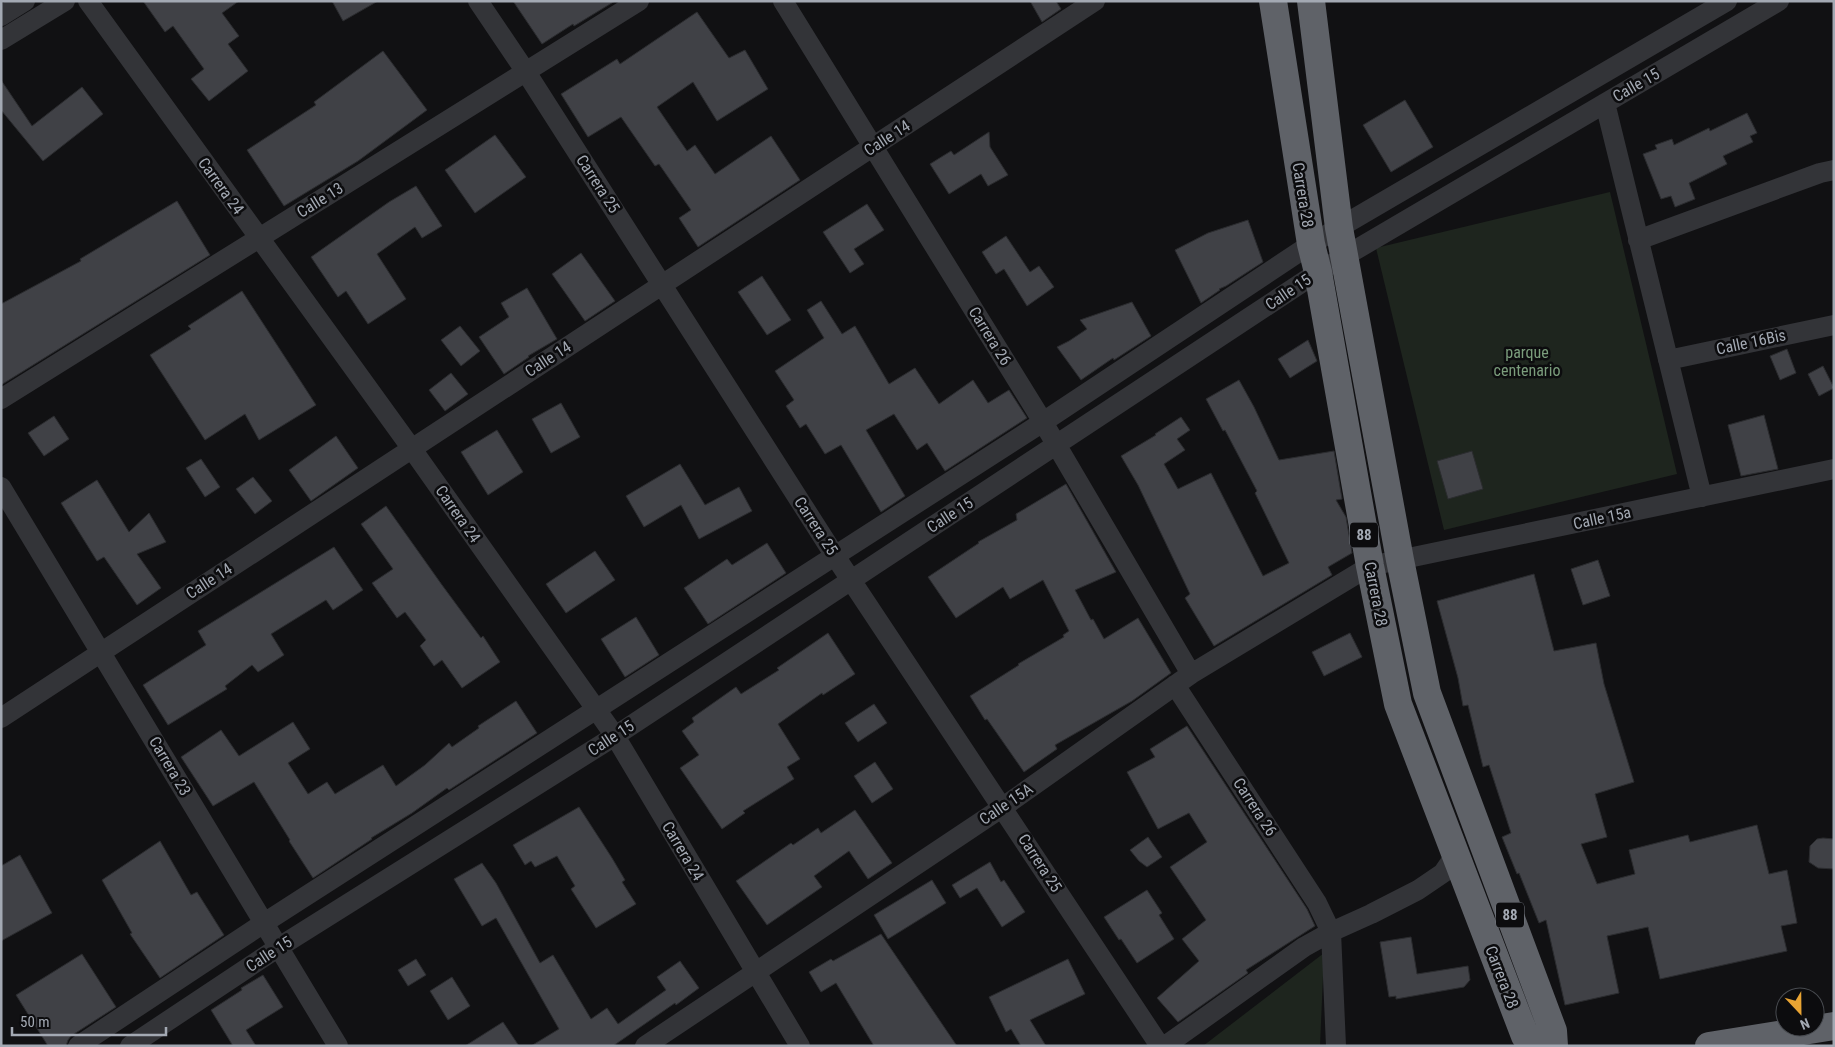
<svg xmlns="http://www.w3.org/2000/svg" width="1835" height="1047" font-family="'Roboto Condensed',sans-serif">
<rect width="100%" height="100%" fill="#111113"/>
<!-- green -->
<path fill="#1e251e" d="M1610 192 1677 474 1444 530 1376 248Z
M1324 953 1320 1046H1203Z"/>
<!-- building -->
<path fill="#404146" stroke="#2b2c2f" d="M143 1H239L222 13 239 36 228 44 248 71 209 101 191 79 204 69 173 26 165 32Z
M332 1H378L343 21Z
M513 1H615L574 26 573 24 542 44Z
M1030 1H1056L1061 9 1042 22Z
M697 12 729 58 745 50 768 89 717 121 693 82 657 107 687 151 695 145 715 174 771 136 800 180 698 247 679 218 691 210 659 164 655 166 621 117 588 137 561 94 617 59 620 64Z
M383 51 427 110 358 161 284 206 247 150 316 105 314 102Z
M1 80 32 126 82 87 103 114 43 161 1 110Z
M1405 100 1433 147 1391 172 1363 125Z
M1747 113 1757 133 1750 136 1753 142 1723 156 1727 164 1689 183 1695 199 1675 207 1671 196 1661 199 1643 154 1657 149 1655 145 1672 139 1674 145 1709 128 1710 131Z
M989 132 990 147 1008 175 988 186 981 174 949 194 930 164 951 151 954 155Z
M495 135 526 177 475 213 445 170Z
M416 186 442 226 422 238 415 227 377 254 406 299 368 324 346 291 338 297 311 257 389 202Z
M177 201 210 255 1 385V304L81 261 80 259Z
M867 204 884 230 854 249 864 264 850 273 823 232Z
M1248 220 1263 262 1226 286 1219 289 1220 290 1201 303 1175 250 1208 233Z
M1006 236 1030 272 1039 266 1054 287 1027 306 1004 269 996 274 982 252Z
M581 253 615 301 585 321 552 274Z
M762 276 791 320 767 335 738 292Z
M527 288 557 339 528 356 529 357 504 374 479 337 509 317 501 303Z
M242 291 316 405 259 440 245 414 205 440 150 355 191 329 188 326Z
M821 301 842 334 855 326 889 384 915 368 939 404 973 380 988 403 1009 390 1027 418 945 471 927 443 917 450 894 414 866 430 905 496 881 512 841 445 825 454 806 424 800 428 786 406 794 400 775 371 824 338 807 310Z
M1132 302 1151 336 1114 360 1113 358 1081 380 1057 347 1069 341 1087 329 1080 320Z
M460 326 480 351 461 366 441 340Z
M1308 340 1317 361 1290 378 1278 359Z
M1787 349 1796 373 1780 380 1770 356Z
M1823 366 1834 388 1819 396 1808 374Z
M451 373 468 394 445 411 429 390Z
M1239 380 1254 407 1279 460 1334 451 1342 499 1336 500 1346 517 1352 553 1328 567 1332 575 1214 646 1185 598 1190 594 1138 485 1121 456 1156 435 1155 434 1181 417 1190 430 1177 439 1185 450 1164 464 1178 489 1211 473 1263 576 1289 563 1255 493 1257 491 1225 430 1223 431 1206 399Z
M561 403 580 437 551 453 532 419Z
M1764 415 1778 469 1741 476 1728 425Z
M54 416 69 439 44 456 28 433Z
M497 430 523 472 488 495 461 452Z
M336 436 358 468 311 501 289 470Z
M1472 451 1483 489 1448 499 1437 461Z
M201 459 220 487 205 497 186 468Z
M680 464 705 505 739 487 752 511 699 539 681 505 644 527 626 496Z
M253 477 272 501 255 514 236 489Z
M97 480 129 532 149 513 166 542 137 554 161 588 137 605 104 557 97 561 61 503Z
M1066 484 1116 572 1075 590 1091 620 1093 619 1104 639 1138 618 1171 673 1132 701 1055 745 1057 749 1024 772 987 719 985 720 970 696 1019 665 1018 664 1064 637 1063 635 1069 631 1043 580 1010 599 1003 587 956 618 928 577 979 543 978 542 1017 520 1016 514Z
M386 506 442 585 481 638 483 636 500 662 462 688 442 660 434 666 420 646 426 640 405 612 397 618 372 583 393 569 361 524Z
M767 543 786 573 708 624 684 588 727 559 732 565Z
M334 547 363 590 333 610 326 600 271 634 284 655 258 672 252 665 225 686 227 689 168 725 143 685 206 645 198 631Z
M595 551 615 580 566 613 546 584Z
M1598 560 1610 596 1583 605 1571 569Z
M1534 574 1554 651 1596 643 1604 684 1634 782 1595 794 1607 837 1581 844 1597 884 1635 874 1629 850 1688 835 1690 842 1757 825 1769 874 1787 870 1797 923 1781 926 1787 951 1660 979 1648 927 1607 936 1619 993 1565 1005 1546 920 1539 923 1519 873 1517 874 1502 837 1511 833 1489 765 1483 767 1468 705 1463 706 1458 678 1437 601Z
M636 617 659 655 625 677 601 639Z
M828 633 855 674 823 695 822 693 778 724 800 759 787 767 794 779 743 811 745 813 722 829 680 768 699 755 682 731 694 722 692 718 736 687 741 694 779 670 777 668Z
M1350 633 1362 657 1324 676 1312 652Z
M516 701 537 733 449 790 447 788 412 813 371 838 372 839 313 878 289 841 290 840 254 782 213 806 181 757 221 730 239 756 293 722 310 749 288 763 308 794 327 782 335 794 383 765 396 786 425 765 449 743 452 747 479 728 478 726Z
M874 704 887 723 858 742 845 723Z
M1187 726 1307 909 1315 926 1246 970 1248 973 1178 1022 1157 998 1199 961 1182 939 1206 920 1170 867 1207 842 1189 813 1158 829 1127 772 1155 757 1150 749Z
M875 762 893 789 872 803 854 776Z
M579 807 612 858 625 880 622 882 636 904 596 928 571 889 575 886 557 856 535 867 531 861 525 865 513 845Z
M855 810 892 863 868 879 849 851 814 876 822 887 767 925 736 881 791 843 793 845 818 828 821 833Z
M1148 837 1162 857 1147 867 1139 861 1130 850Z
M1823 838 1834 839V869L1818 868 1809 862 1810 846 1817 839Z
M160 841 191 895 197 892 224 935 160 978 130 934 132 933 102 880Z
M20 855 52 913 1 941V866Z
M990 862 1001 882 1004 880 1025 912 1002 927 977 888 960 898 952 885Z
M482 863 496 883 540 963 553 955 591 1019 607 1008 618 1024 666 990 657 977 680 961 699 988 676 1005 675 1003 613 1046H531L559 1029 496 918 482 926 454 879Z
M932 880 946 903 888 939 874 915Z
M1147 890 1162 913 1159 915 1174 939 1137 963 1121 939 1119 940 1104 917Z
M881 934 957 1046H874L836 983 821 992 809 972 831 959 833 961Z
M1411 937 1417 974 1468 966 1470 980 1464 987 1396 999V996L1389 997 1380 942Z
M82 954 116 1007 71 1036 68 1040 66 1046H48L16 995Z
M416 959 426 975 408 986 398 970Z
M1068 959 1085 994 1030 1020 1046 1046H1021L1011 1029 1006 1032 989 997Z
M263 975 283 1007 246 1030 256 1046H233L211 1010 242 990 241 988Z
M452 977 470 1006 448 1020 430 991Z
M503 1022 519 1046H465Z"/>
<g fill="none" stroke-linecap="round" stroke-linejoin="round">
<!-- minor -->
<path stroke="#333438" stroke-width="20" d="M88 1 412 449 615 736 800 1046
M478 1 526 72 835 556 1160 1046
M783 1 1043 422 1191 674
M1 16 25 1
M1 40 65 1
M1605 103 1702 497
M1638 240 1820 173 1834 170
M1668 360 1834 325
M1 399 639 1
M1 487 338 1046
M1175 685 1317 903 1331 932 1336 1046
M1 718 1095 1
M78 1046 264 923 1043 422 1311 244 1727 1
M130 1046 279 947 615 736 1318 272 1779 1
M645 1046 1003 807 1191 674 1370 566 1834 469
M1165 1046 1304 947 1331 932 1371 914 1418 890 1443 873 1456 854"/>
<!-- highway -->
<path stroke="#5f6268" stroke-width="28" d="M1273 1 1311 244 1318 272 1370 566 1398 704 1525 1036 1534 1046
M1311 1 1339 228 1400 560 1427 693 1553 1031 1554 1046
M1709 1046 1834 1026"/>
</g>
<g text-anchor="middle" dominant-baseline="central" stroke-width="5" stroke-linejoin="round" paint-order="stroke">
<!-- shield labels -->
<g fill="#0c0c0e" stroke="#767a82" stroke-width="1">
<rect x="1350" y="522.5" width="28" height="25" rx="4"/>
<rect x="1496" y="902.5" width="28" height="25" rx="4"/>
</g>
<g font-size="15" font-weight="bold" fill="#a3a9b3">
<text x="1364" y="535">88</text>
<text x="1510" y="915">88</text>
</g>
<!-- street labels -->
<g font-size="16" fill="#a3a9b3" stroke="#0c0c0e">
<text transform="translate(1636 85) rotate(-30)">Calle 15</text>
<text transform="translate(887 138) rotate(-33)">Calle 14</text>
<text transform="translate(598 184) rotate(57)">Carrera 25</text>
<text transform="translate(221 186) rotate(54)">Carrera 24</text>
<text transform="translate(1303 195) rotate(81)">Carrera 28</text>
<text transform="translate(320 200) rotate(-32)">Calle 13</text>
<text transform="translate(1288 292) rotate(-34)">Calle 15</text>
<text transform="translate(990 336) rotate(58)">Carrera 26</text>
<text transform="translate(1751 342) rotate(-12)">Calle 16Bis</text>
<text transform="translate(548 359) rotate(-33)">Calle 14</text>
<text transform="translate(458 514) rotate(55)">Carrera 24</text>
<text transform="translate(950 515) rotate(-33)">Calle 15</text>
<text transform="translate(1602 518) rotate(-12)">Calle 15a</text>
<text transform="translate(816 526) rotate(57)">Carrera 25</text>
<text transform="translate(209 581) rotate(-33)">Calle 14</text>
<text transform="translate(1376 594) rotate(79)">Carrera 28</text>
<text transform="translate(611 738) rotate(-33)">Calle 15</text>
<text transform="translate(170 766) rotate(59)">Carrera 23</text>
<text transform="translate(1006 804) rotate(-34)">Calle 15A</text>
<text transform="translate(1255 807) rotate(57)">Carrera 26</text>
<text transform="translate(683 851) rotate(59)">Carrera 24</text>
<text transform="translate(1040 863) rotate(57)">Carrera 25</text>
<text transform="translate(269 954) rotate(-33)">Calle 15</text>
<text transform="translate(1502 977) rotate(69)">Carrera 28</text>
</g>
<!-- park labels -->
<g font-size="16" fill="#7b9d7c" stroke="#0c0c0e">
<text x="1527" y="352">parque<tspan x="1527" dy="18">centenario</tspan></text>
</g>
</g>
<!-- border -->
<rect width="1835" height="1047" fill="none" stroke="#a3a9b3" stroke-width="5"/>
<!-- north arrow -->
<g transform="translate(1800 1012) rotate(158)"><circle r="24" fill="#0c0c0e" stroke="#484b50"/>
<path d="M0-4L9 19L0 12L-9 19Z" fill="#e9a433"/>
<text y="-8" font-size="14" font-weight="bold" text-anchor="middle" fill="#a3a9b3">N</text>
</g>
<!-- scale -->
<path d="M12 1027v8h154v-8" fill="none" stroke="#a3a9b3" stroke-width="2.5"/>
<text x="20" y="1027" font-size="15" fill="#a3a9b3" stroke="#0c0c0e" stroke-width="4" paint-order="stroke">50 m</text>
</svg>
